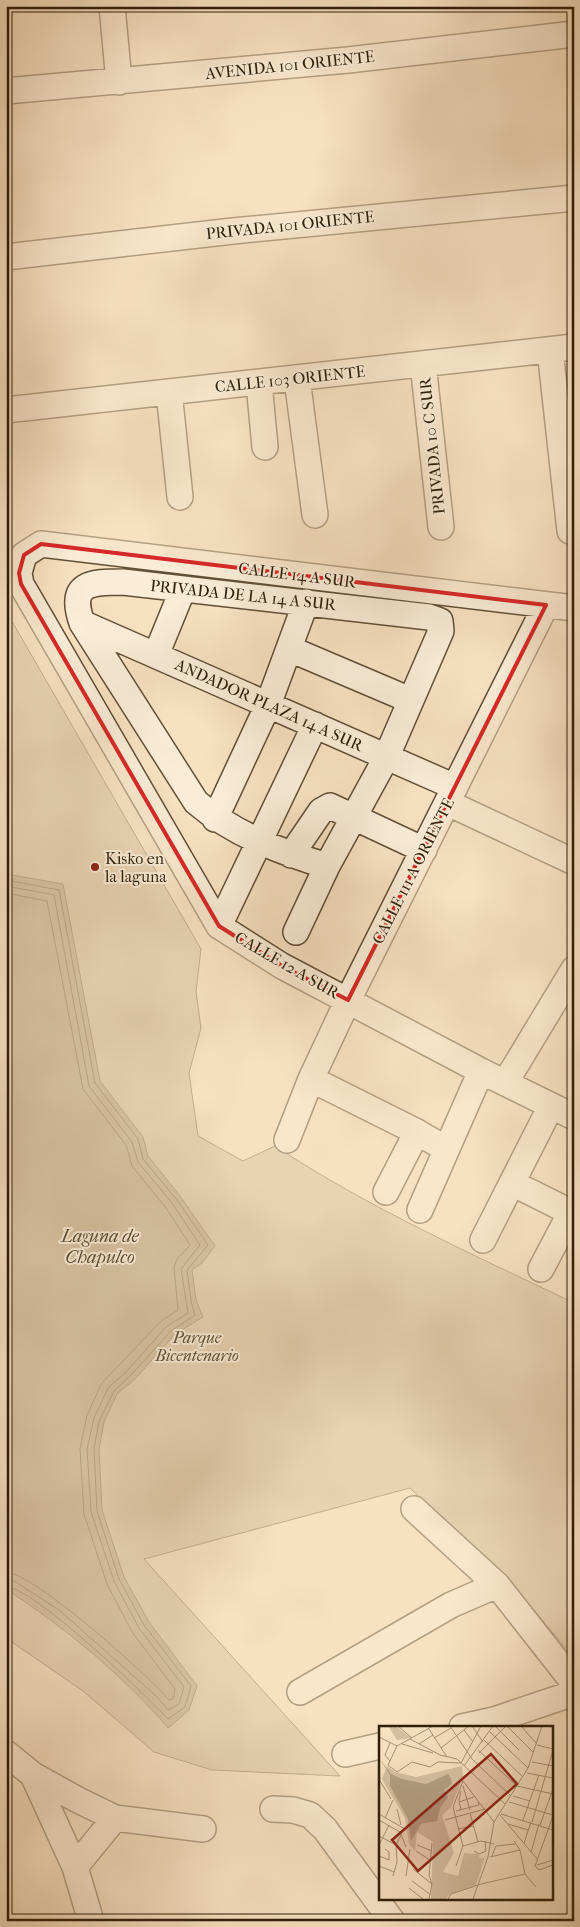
<svg xmlns="http://www.w3.org/2000/svg" width="580" height="1927" font-family="'IM FELL French Canon',serif">
<rect width="100%" height="100%" fill="#f7e1c1"/>
<filter id="stains"><feTurbulence type="fractalNoise" baseFrequency=".004" numOctaves="4"/><feColorMatrix values="0 0 0 0 .2 0 0 0 0 .09 0 0 0 0 .02 0 0 0 .5 -.17"/></filter>
<radialGradient id="worn" r=".72"><stop offset=".6" stop-color="#630" stop-opacity="0"/><stop offset="1" stop-color="#630" stop-opacity=".3"/></radialGradient>
<!-- green -->
<path fill="#d5c0a2" stroke="#826f55" d="M6 611 201 949 196 992 201 1028 189 1073 198 1136 243 1161 275 1146C367 1207 474 1255 574 1303V1658L518 1591 410 1488 144 1559 340 1776 212 1770 154 1752 83 1691 6 1638Z"/>
<!-- water -->
<path fill="#b39f82" stroke="#7e6b51" d="M6 874 63 884 100 1081 143 1137 148 1156 180 1196 215 1246 202 1263 192 1270 196 1300 203 1317 175 1334 135 1379 117 1394 104 1422 99 1449 102 1510 124 1577 149 1622 197 1686 189 1710 168 1728C122 1674 65 1628 6 1589Z"/>
<g fill="none" stroke-linecap="round" stroke-linejoin="round">
<!-- shore -->
<path stroke="#715e45" stroke-width="1" d="M6 880 59 890 95 1083 138 1139 143 1159 177 1200 208 1245 187 1270 191 1301 195 1315 171 1331 131 1375 114 1391 99 1421 94 1449 97 1511 119 1579 144 1625 191 1686 185 1707 168 1719C145 1694 35 1589 6 1586
M6 886 54 895 89 1086 132 1142 138 1162 172 1203 200 1245 181 1269 188 1313 166 1327 127 1371 108 1388 94 1418 87 1449 91 1512 114 1581 139 1628 184 1687 179 1704 168 1710 155 1695 59 1610 14 1581 6 1579
M6 893 47 901 83 1089 126 1145 132 1166 166 1208 190 1245 177 1259 174 1267 178 1310 161 1321 102 1383 87 1415 80 1449 84 1514 107 1584 132 1632 175 1689 173 1699 169 1700C148 1675 34 1573 6 1572"/>
<defs>
<path id="minor" d="M112 6 119 82
M6 91 348 60 574 34
M6 257 233 231 574 198
M550 350 570 531
M423 364 441 527
M297 379 315 515
M259 383 265 447
M169 392 180 497
M6 410 574 347
M574 608 41 544 24 555 19 573 21 584 219 926 282 966 481 1071 574 1117
M82 623 455 787
M290 649 410 700
M156 655 183 589
M448 803 574 862
M215 819 268 705 306 602
M291 855 321 811 330 806 424 850
M219 926 315 725
M296 932 327 866 386 758 441 631 440 621 429 617 123 582C90 582 68 583 82 623L196 802C233 834 281 852 327 866
M311 1079 417 1132 446 1149
M505 1083 574 969
M287 1140 311 1079 348 1000 546 605
M512 1183 574 1214
M386 1192 417 1132
M420 1210 481 1071
M483 1240 551 1106
M541 1269 571 1212
M414 1509 497 1585 574 1683
M300 1692 451 1605 497 1585
M462 1727 494 1720 574 1693
M6 1753 33 1775 78 1800 115 1818 203 1829
M345 1754 380 1746
M33 1775 75 1867 91 1921
M273 1809 293 1810 310 1815 325 1829 392 1921
M75 1867 115 1818"/>
</defs>
<!-- minor casing -->
<use href="#minor" stroke="#614f36" stroke-width="28"/>
<!-- minor -->
<use href="#minor" stroke="#faecd7" stroke-width="25"/>
</g>
<!-- marked area -->
<path d="M0 0H580V1927H0ZM41 544 546 605 348 1000 282 966 219 926 21 584 19 573 24 555Z" fill="#f7e1c1" fill-opacity=".55" fill-rule="evenodd"/>
<path fill="none" stroke="#d62828" stroke-width="4" stroke-linejoin="round" d="M41 544 546 605 348 1000 282 966 219 926 21 584 19 573 24 555Z"/>
<!-- markers -->
<circle fill="#8f2418" stroke="#faecd7" stroke-width="2" cx="95" cy="867" r="5"/>
<g text-anchor="middle" dominant-baseline="central" stroke-width="4" stroke-linejoin="round" paint-order="stroke">
<!-- street labels -->
<g font-size="16" fill="#2f1e08" stroke="#faecd7">
<text transform="translate(290 65) rotate(-6)">AVENIDA 101 ORIENTE</text>
<text transform="translate(290 225) rotate(-6)">PRIVADA 101 ORIENTE</text>
<text transform="translate(290 379) rotate(-6)">CALLE 103 ORIENTE</text>
<text transform="translate(432 446) rotate(-96)">PRIVADA 10 C SUR</text>
<text transform="translate(297 575) rotate(7)">CALLE 14 A SUR</text>
<text transform="translate(243 595) rotate(6)">PRIVADA DE LA 14 A SUR</text>
<text transform="translate(269 705) rotate(24)">ANDADOR PLAZA 14 A SUR</text>
<text transform="translate(413 871) rotate(-63)">CALLE 111 A ORIENTE</text>
<text transform="translate(287 965) rotate(30)">CALLE 12 A SUR</text>
</g>
<!-- poi labels -->
<g font-size="16" fill="#2f1e08" stroke="#faecd7" text-anchor="start">
<text x="105" y="858">Kisko en<tspan x="105" dy="18">la laguna</tspan></text>
</g>
<!-- park labels -->
<g font-size="16" font-style="italic" fill="#614f36" stroke="#faecd7">
<text x="197" y="1337">Parque<tspan x="197" dy="18">Bicentenario</tspan></text>
</g>
<!-- water labels -->
<g font-size="18" font-style="italic" fill="#5d4b33" stroke="#faecd7">
<text x="100" y="1236">Laguna de<tspan x="100" dy="21">Chapulco</tspan></text>
</g>
</g>
<!-- overview -->
<g transform="translate(379 1726)">
<rect width="174" height="174" fill="#f7e1c1"/>
<path d="M9 0H17L32 12 18 14ZM8 40 16 46 37 51 83 40 84 51 72 81 63 89 75 127 64 146 79 150 85 127 99 128 101 132H106L107 127 97 159 71 168 67 173H52L54 116 38 106 36 125 30 118 26 92 3 53Z" fill="#d5c0a2"/>
<path d="M0 32 12 48 23 53 47 58 69 48 72 53 73 58 65 64 69 71 61 82 58 95 42 98 32 115 29 93 11 60V49Z" fill="#b39f82"/>
<path fill="none" stroke="#a79377" stroke-width="1" d="M19 0 33 12M71 0 93 33 132 70M93 0 104 16M116 0 140 24M128 0 154 26M142 0 157 17M50 3 68 31M85 4 94 16M111 6 149 42M0 11 18 20M55 12 72 2M31 13 61 29 78 33 126 78M105 14 144 51M23 18 54 27M40 18 54 9M158 19 174 23M18 20 9 39 18 46 33 36 51 41 59 36 82 37M18 20 54 0M62 22 90 0M99 24 138 60 174 68M100 27 127 0M11 35 6 29 11 17M153 36 174 40M82 37 102 0M85 40 114 0M148 47 174 52M1 55 12 73M84 60 91 84M134 70 151 75M80 76 95 71M130 76 174 89M18 83 22 99M82 84 80 74 82 65M77 85 100 79 99 76M91 87 99 116M0 88 26 103M122 88 174 104M121 89 159 134M6 92 14 74M0 94 21 106 27 121M66 94 106 83M144 94 160 49M153 96 174 24M129 98 149 104M161 99 174 63M79 103 95 100M0 110 17 119M145 117 152 96M0 119 10 99M38 119 53 125M84 120 74 81 84 55 115 96M84 120 102 115 115 118M141 124 146 148 157 161M37 125 51 134M95 125 100 128 107 125 106 115M152 126 160 98M0 130 10 134V126L6 123M113 130 117 120 136 118M111 131 141 124 135 115M158 139 174 134M0 140 15 146M77 140 84 120M156 140 174 90M156 140 160 144 174 139M34 143 53 158M14 150 18 136 17 119 22 109M27 150 31 123M33 155 52 169M30 162 44 173M50 173 53 158 50 149 53 117M69 173 72 168 102 158 146 148M94 173 109 131 115 96 149 42 163 0"/>
<path fill="#8f2418" fill-opacity="0.15" stroke="#8f2418" stroke-width="2.5" d="M112 28 138 58 39 145 13 114Z"/>
<rect width="174" height="174" fill="none" stroke="#2f1e08" stroke-width="2.5"/>
</g>
<!-- margin -->
<rect width="580" height="1927" fill="none" stroke="#f7e1c1" stroke-width="25"/>
<rect x="8" y="8" width="565" height="1912" fill="none" stroke="#2f1e08" stroke-width="2.5"/>
<rect x="12" y="12" width="555" height="1902" fill="none" stroke="#2f1e08"/>
<rect width="100%" height="100%" filter="url(#stains)"/>
<rect width="100%" height="100%" fill="url(#worn)"/>
</svg>
